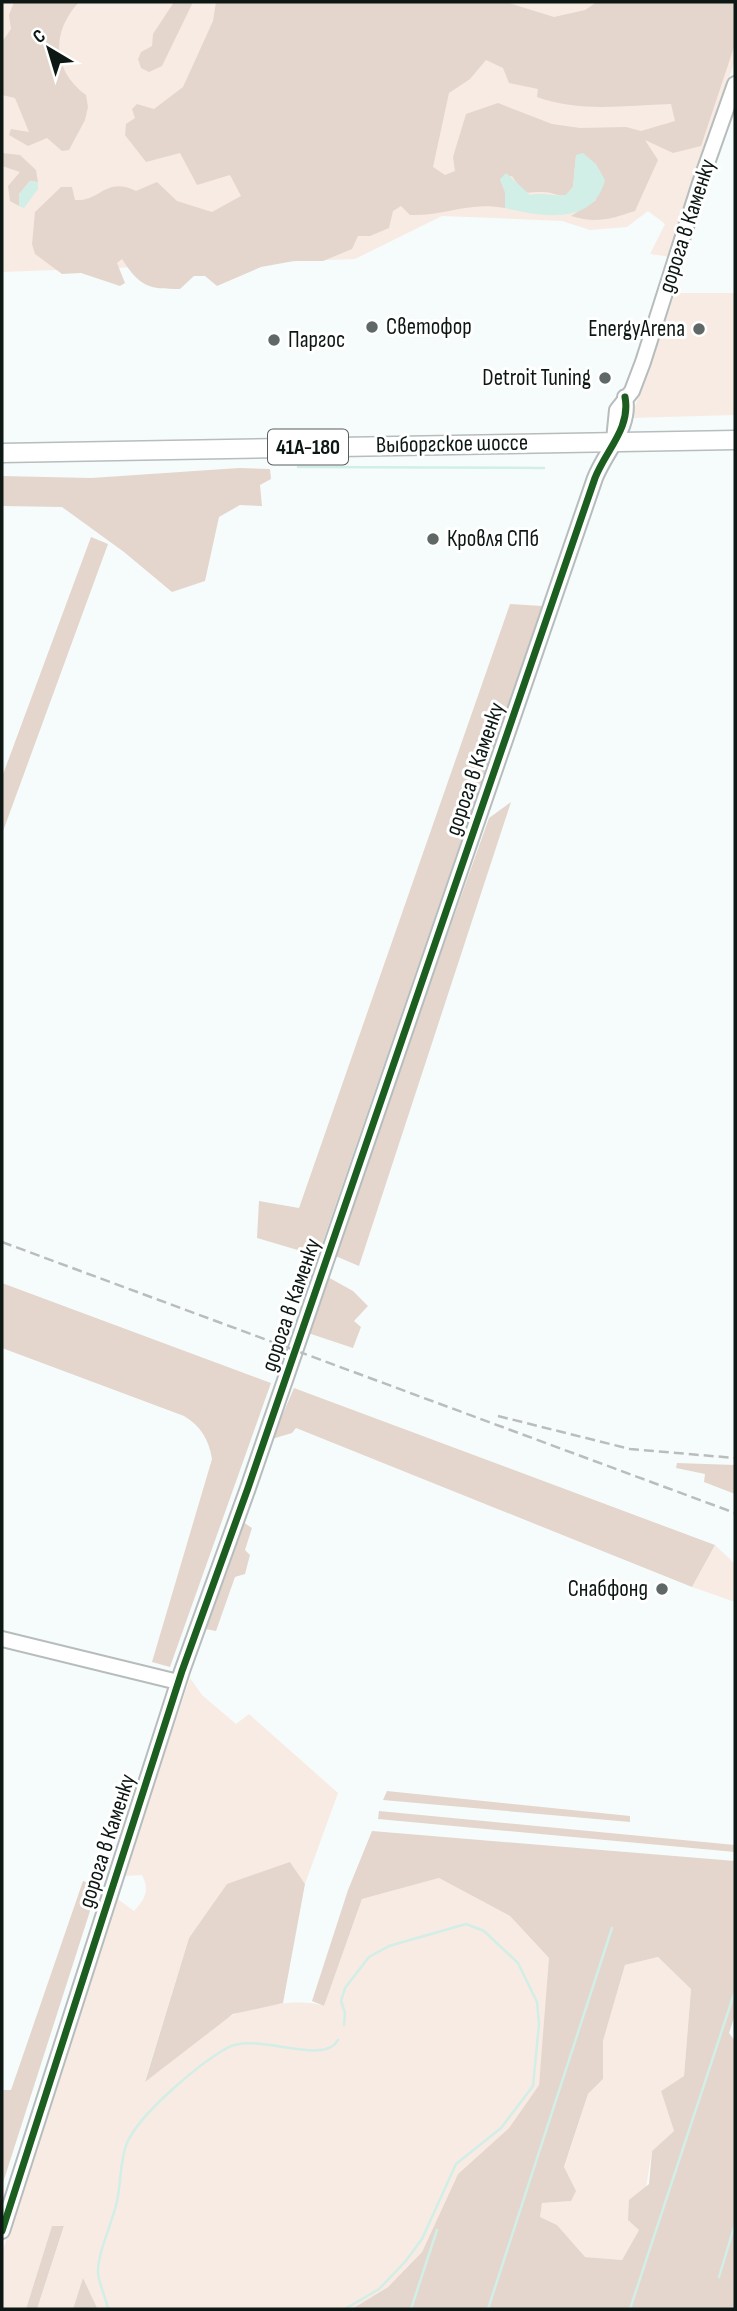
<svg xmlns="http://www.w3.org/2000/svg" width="737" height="2311" font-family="'Sofia Sans Condensed',sans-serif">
<rect width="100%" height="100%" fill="#f6fcfb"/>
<!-- green -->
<path fill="#f8ebe3" d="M2 2H735V60L671 257 650 254 665 224 648 211 627 227 590 230 562 221 442 216 355 259 2 272Z
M675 293H735V415L631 418Z
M715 1545 735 1564V1602L692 1587Z
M190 1678 202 1695 236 1724 249 1714 338 1793 305 1884 290 1862 203 1919 189 1938 145 2081C172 2064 207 2027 233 2015 253 2005 303 1998 324 2006L362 1899 439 1878 510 1916 549 1958 573 1945 545 2026 539 2085 509 2128 458 2174 422 2252 388 2287 352 2309H97L83 2279 73 2309H37L64 2227H52L26 2309H2V2253L115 1897 134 1911C145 1899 150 1890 142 1875L123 1876Z
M658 1957 691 1988 684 2076 661 2091 674 2131 652 2151 639 2230 622 2260 584 2257 557 2225 540 2217 542 2203 571 2201 564 2168 588 2094 603 2079V2041L625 1965Z"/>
<!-- forest -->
<path fill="#e4d6cd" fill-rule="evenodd" d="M14 2H79C51 32 52 70 86 95L88 107 85 120 69 150 62 151 47 138 28 146 9 135 11 129 29 132 15 98 2 95V42L11 29 9 15Z
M174 2H193L162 66 149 72 141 68 138 59 141 52 152 46 153 34Z
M216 2H506L554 17 585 10 597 2H735V44L701 146 673 153 645 140 658 160 635 211C611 219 596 224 571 216L596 200 576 156 573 187 566 195C557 197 553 192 544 192 522 191 528 199 512 176L500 179 505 192V208C467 201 447 216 410 215L401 206 393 211 389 228 370 236H358L352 249 323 261H294L261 267 217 286 205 276H194L180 289C148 289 140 287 122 259L117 263 125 283 120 286 81 273 62 274 35 254 32 244 35 212 61 187H72L75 200C101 202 105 176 136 191L157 182 177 201 212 212 241 196 230 175 197 185 180 153 146 162 125 135 126 124 135 118 132 109 137 104 154 109 183 87 213 21ZM486 60 503 68 509 83 538 89 537 97C581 113 625 105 671 104L675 121 641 131 626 127 580 128 552 124 498 103 466 114 453 157 455 171 445 175 433 167 449 93 470 79Z
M2 153 20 155 36 170 38 182 30 181 19 194V206L10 201 8 186 20 172 2 166Z
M239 468 270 469 271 479 260 485 262 506 240 505 219 517 205 581 172 592 124 552 62 507 2 506V476L91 478Z
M91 537 108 544 2 834V777Z
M510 604 542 606 318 1256 257 1238 259 1201 299 1208Z
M511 802 359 1266 333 1255 489 818Z
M326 1276 353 1291 368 1306 354 1321 361 1327 353 1348 308 1333Z
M2 1283 271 1383 170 1667 152 1662 212 1459C209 1440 201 1426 184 1416L2 1348Z
M294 1388 715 1545 692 1587 296 1428 292 1433 272 1439Z
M677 1463 735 1465V1494L704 1482 705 1474 676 1468Z
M243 1522 252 1528 245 1550 250 1555 245 1574 235 1577 216 1631 205 1629Z
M387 1791 630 1816V1822L383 1800Z
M379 1811 735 1845V1852L378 1819Z
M372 1831 735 1861V2015L729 2033 735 2041V2309H352L388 2287 422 2252 458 2174 509 2128 539 2085 549 1958 510 1916 439 1878 362 1899 324 2006 312 2001 348 1890ZM658 1957 691 1989 684 2076 661 2091 674 2131 652 2151 649 2184 629 2200 628 2220 639 2230 622 2260 585 2257 557 2225 540 2217 542 2203 571 2201 576 2191 564 2167 588 2094 603 2079V2041L625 1965Z
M290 1862 305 1884 283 2003 233 2014 145 2082 189 1938 227 1884Z
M83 1881 98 1886 2 2186V2090H11Z
M52 2226H64L37 2309H26Z
M83 2278 97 2308V2309H73Z"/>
<!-- water -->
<path fill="#d1eee7" d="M583 153 596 164 605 180C593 227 540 216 505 208V192L500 179 506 173 530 195C545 192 553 197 566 195L573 187 576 155Z
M30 181 38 182V189L24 208 19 206V194Z"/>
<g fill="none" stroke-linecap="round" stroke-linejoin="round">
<!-- stream -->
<path stroke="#d1eee7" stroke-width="2.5" d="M298 467 544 468
M344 2025 345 2013 341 2001 345 1988 369 1957 389 1946 466 1924 484 1931 518 1963 537 2002 539 2024 533 2086 501 2128 456 2164 422 2239 405 2262 379 2289 345 2309
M719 2277 735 2224
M108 2309C106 2297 99 2285 98 2273 97 2254 113 2221 117 2201 121 2183 120 2160 127 2143 140 2113 199 2064 227 2048 257 2031 323 2067 338 2040
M411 2309 437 2230
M488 2309 612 1928
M630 2309 735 1991"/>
<defs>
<path id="minor" d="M614 440 617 410 632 391 643 362 700 183 735 84
M2 1639 178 1682
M2 2231 182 1671 248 1488 595 478C606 450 631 428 625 397"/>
<path id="major" d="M2 453 735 440"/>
</defs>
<!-- minor casing -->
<use href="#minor" stroke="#b6bdbc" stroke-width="18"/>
<!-- major casing -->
<use href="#major" stroke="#b6bdbc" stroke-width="21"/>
<!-- minor -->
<use href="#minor" stroke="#fefffe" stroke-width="14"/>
<!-- major -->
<use href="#major" stroke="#fefffe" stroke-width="18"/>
<!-- rail -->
<path stroke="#babdbc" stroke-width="2.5" stroke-dasharray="10 5" stroke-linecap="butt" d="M2 1242 735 1513
M498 1416 630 1449 735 1458"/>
<defs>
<path id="cycleway" d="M2 2231 182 1671 248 1488 595 478C606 450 631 428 625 397"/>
</defs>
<!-- cycleway casing -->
<use href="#cycleway" stroke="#fff" stroke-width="11"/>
<!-- cycleway -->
<use href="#cycleway" stroke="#1b5e20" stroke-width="7"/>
</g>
<!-- markers -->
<g fill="#5f6866" stroke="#fff" stroke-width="2.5">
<circle cx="372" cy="327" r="7"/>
<circle cx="699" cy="329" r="7"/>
<circle cx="274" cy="340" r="7"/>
<circle cx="605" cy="378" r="7"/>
<circle cx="433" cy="539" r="7"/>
<circle cx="662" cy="1589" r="7"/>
</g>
<g text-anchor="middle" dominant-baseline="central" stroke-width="6" stroke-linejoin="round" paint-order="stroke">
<!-- shield labels -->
<rect fill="#fff" stroke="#565d5b" stroke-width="2" x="268" y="429.5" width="80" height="35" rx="5"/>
<g font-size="21" font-weight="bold" fill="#0d1815">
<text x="308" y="447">41А-180</text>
</g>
<!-- street labels -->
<g font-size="23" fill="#0d1815" stroke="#fff">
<text transform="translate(687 226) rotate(-72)">дорога в Каменку</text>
<text transform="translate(452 444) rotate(-1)">Выборгское шоссе</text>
<text transform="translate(475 769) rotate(-71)">дорога в Каменку</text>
<text transform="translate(291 1305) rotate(-71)">дорога в Каменку</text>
<text transform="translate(107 1841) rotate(-72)">дорога в Каменку</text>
</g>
<!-- poi labels -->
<g font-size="23" fill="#0d1815" stroke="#fff" text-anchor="start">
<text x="386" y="327">Светофор</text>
<text x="685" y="329" text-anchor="end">EnergyArena</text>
<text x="288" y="340">Паргос</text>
<text x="591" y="378" text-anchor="end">Detroit Tuning</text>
<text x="447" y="539">Кровля СПб</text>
<text x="648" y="1589" text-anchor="end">Снабфонд</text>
</g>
</g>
<!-- border -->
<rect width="737" height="2311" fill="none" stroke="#0d1815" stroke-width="7"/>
<!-- north arrow -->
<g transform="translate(49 49) rotate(322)" stroke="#ffffff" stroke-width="5" paint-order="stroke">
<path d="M0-5L12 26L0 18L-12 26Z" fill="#0d1815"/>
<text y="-10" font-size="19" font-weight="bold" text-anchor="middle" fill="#0d1815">С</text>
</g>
</svg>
